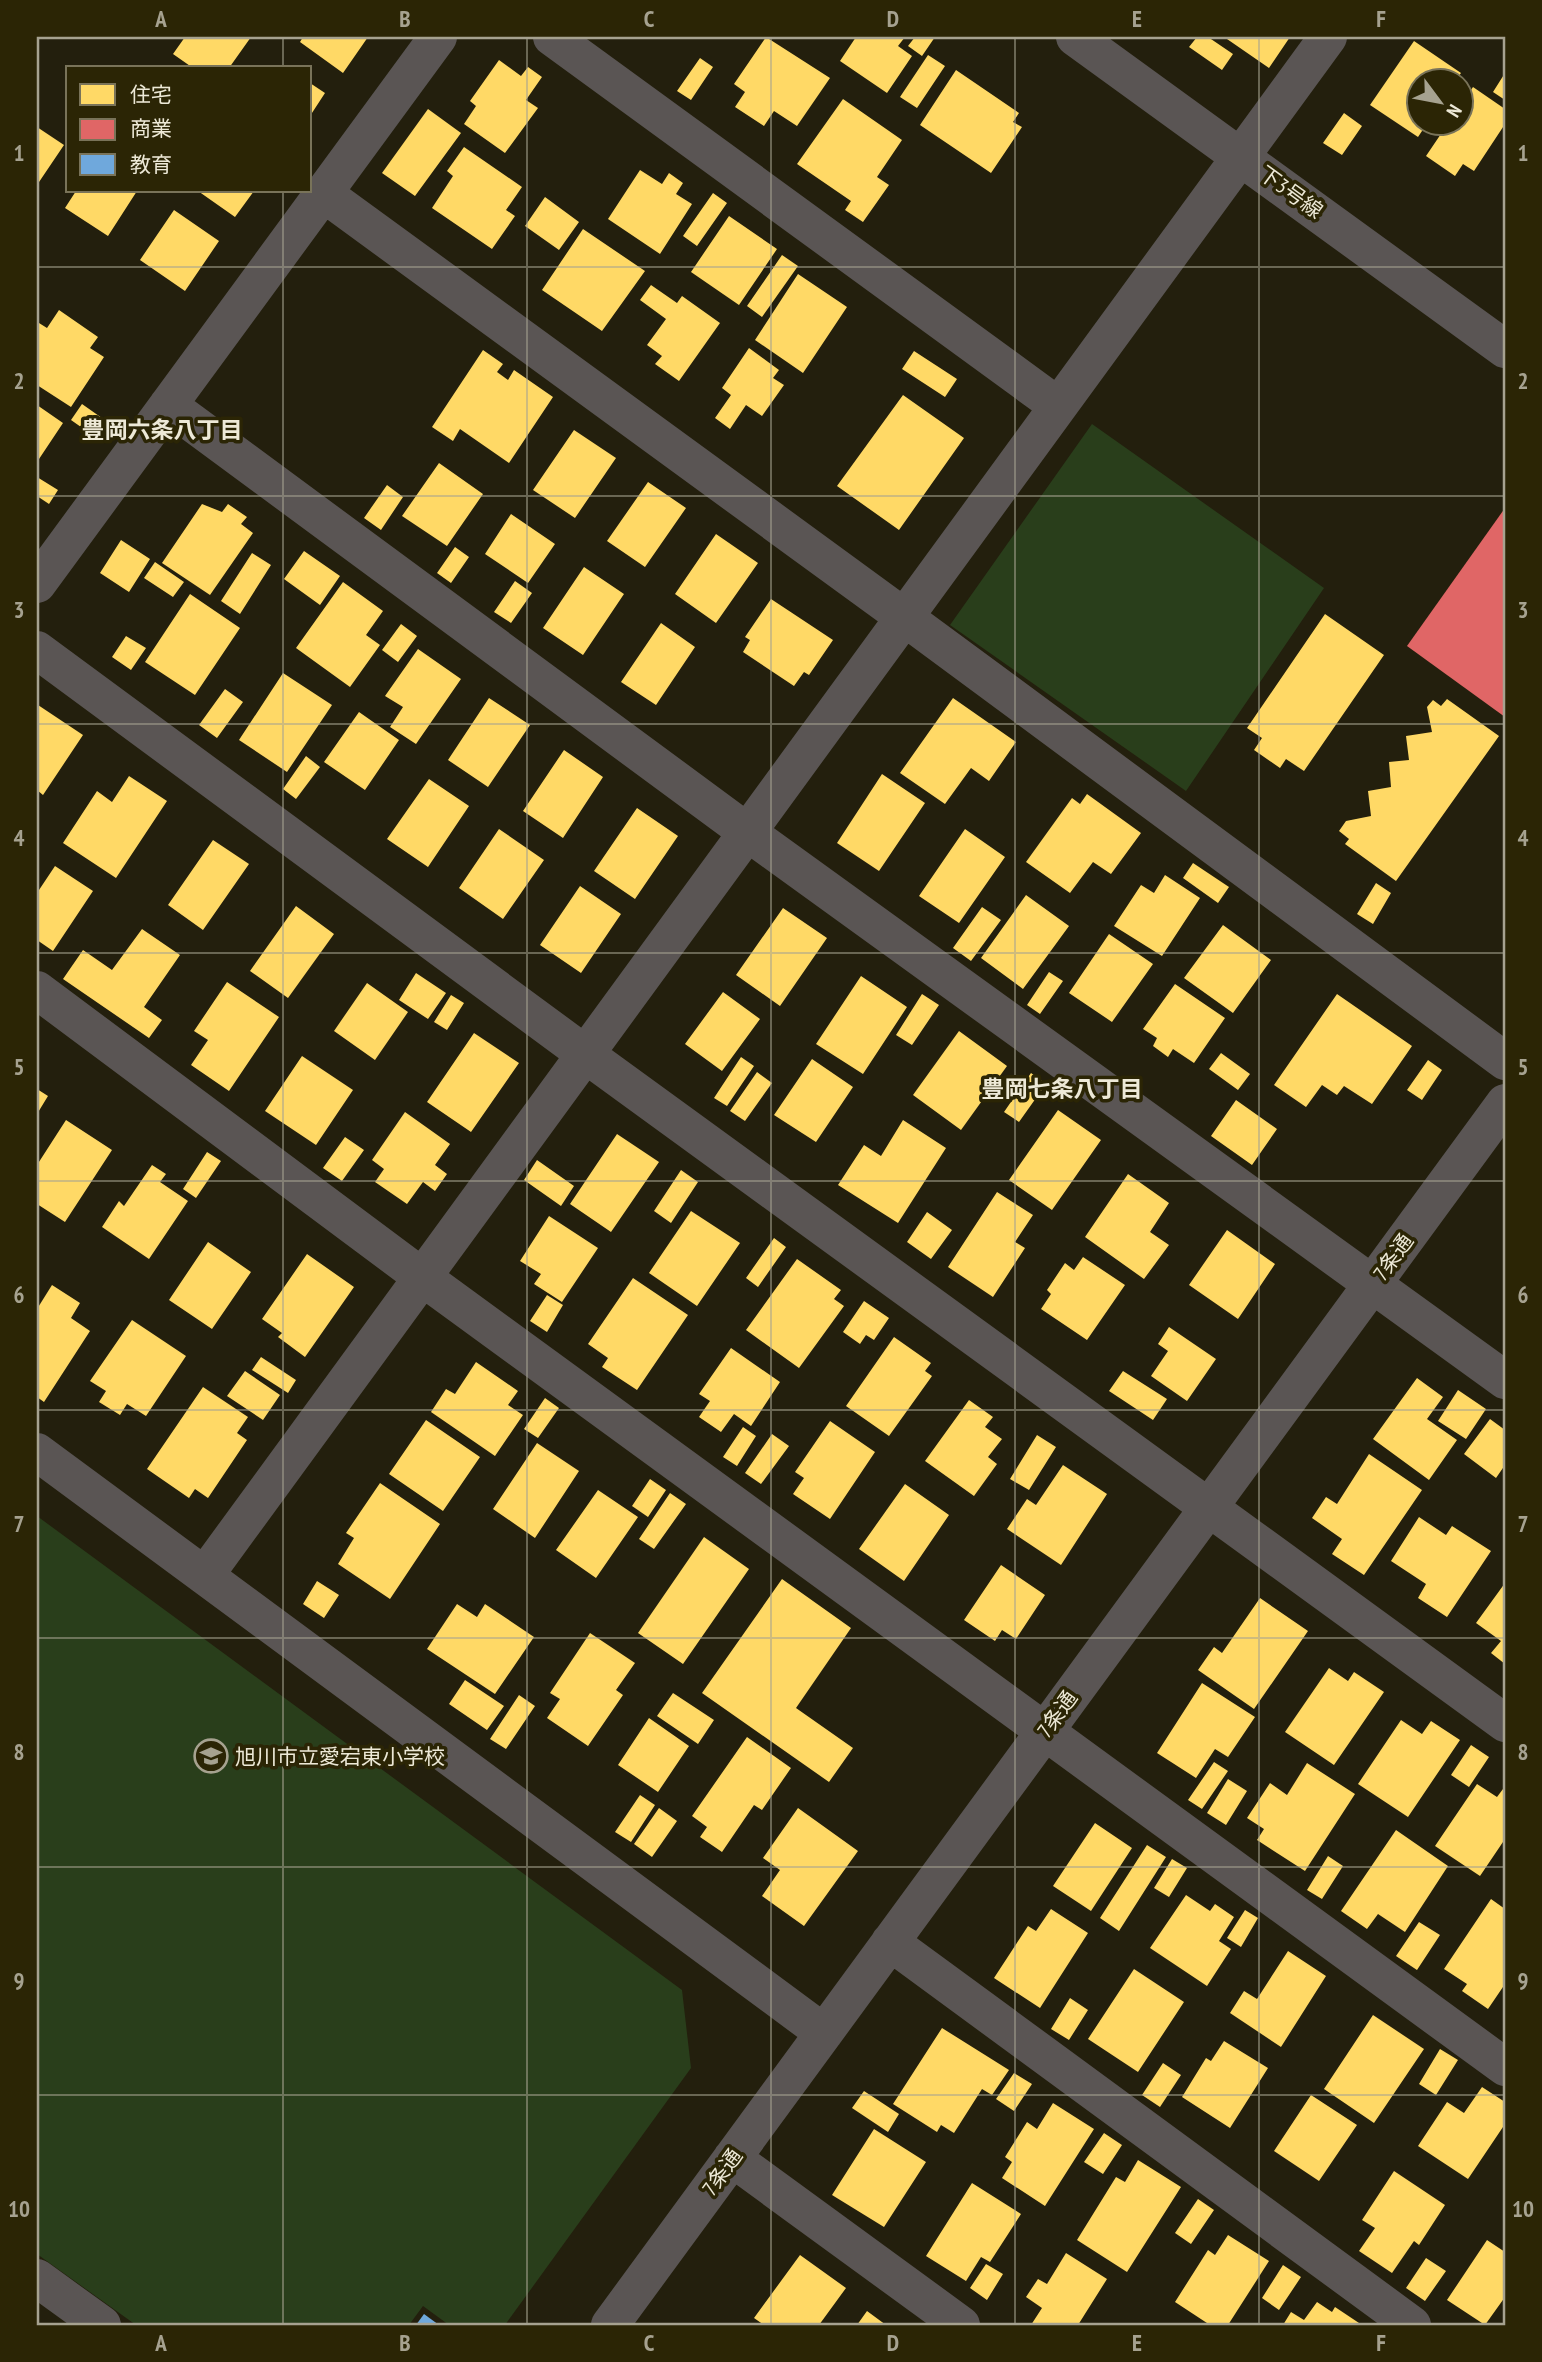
<svg xmlns="http://www.w3.org/2000/svg" width="1542" height="2362" font-family="'PT Sans Narrow','Noto Sans JP',sans-serif">
<rect width="100%" height="100%" fill="#231f0d"/>
<!-- green -->
<path fill="#293e1b" d="M1092 424 1324 588 1186 791 950 625Z
M37 1516 682 1990 691 2068 505 2325H449L423 2306 409 2325H136L37 2254Z"/>
<!-- homes -->
<path fill="#ffd966" d="M185 37H251L229 68H193L173 54Z
M303 37H368L343 73 300 42Z
M766 37 830 78 797 126 774 111 764 126 735 107 745 92 734 84Z
M856 37H905L898 46 912 56 887 93 840 61Z
M915 37H935L922 56 908 46Z
M1197 37H1208L1233 54 1222 70 1189 47Z
M1229 37H1290L1269 68 1227 39Z
M1414 41 1461 73 1456 80H1420V122H1428L1418 137 1370 105Z
M928 55 945 66 917 108 900 97Z
M700 58 713 67 691 100 677 91Z
M499 60 521 76 528 67 542 77 526 100 538 108 505 153 464 124 476 106 470 101Z
M956 70 1019 113 1013 122 1022 127 991 173 920 125Z
M1505 73V100L1493 92Z
M310 83 325 93 310 116Z
M1473 87 1505 109V124L1474 171 1463 164 1455 176 1426 156 1449 122H1462V103Z
M843 99 902 140 877 177 889 185 863 222 845 210 851 201 797 164Z
M428 109 461 133 415 196 382 173Z
M1344 113 1362 126 1342 155 1323 143Z
M37 127 64 145 37 185Z
M464 147 522 187 506 210 515 216 492 249 432 208 453 176 447 171Z
M640 170 662 184 669 173 683 183 676 194 692 204 660 254 608 219Z
M76 191H137L108 236 65 208Z
M198 191H254L235 217Z
M713 193 727 203 697 246 683 236Z
M545 197 579 222 559 250 525 226Z
M174 210 219 241 185 291 140 260Z
M729 216 777 249 739 305 691 272Z
M583 229 645 271 602 331 542 290Z
M782 255 798 266 762 317 747 306Z
M798 274 847 307 803 373 755 340Z
M651 285 677 303 682 296 720 323 679 381 655 364 662 356 647 345 666 319 640 300Z
M59 310 98 337 90 348 104 357 71 407 37 385V327L39 323 47 328Z
M749 348 779 370 773 378 784 385 762 416 746 405 730 429 715 418 731 395 722 388Z
M483 350 503 364 497 372 508 380 514 370 553 397 509 463 460 429 453 441 432 427Z
M914 351 957 379 945 397 902 369Z
M903 395 964 438 899 530 837 486Z
M82 404 109 423 98 439 71 420Z
M37 405 63 423 37 462Z
M574 430 616 458 575 518 533 490Z
M439 463 483 494 447 546 402 516Z
M37 477 58 490 49 504 37 496Z
M648 482 686 508 645 567 607 541Z
M387 485 403 497 381 530 364 518Z
M202 504 222 512 228 504 247 517 241 524 253 533 210 595 162 563Z
M511 514 555 544 528 583 485 554Z
M716 534 758 563 716 623 675 594Z
M121 540 150 559 129 592 100 573Z
M455 547 469 557 451 583 437 573Z
M304 551 340 576 320 605 284 579Z
M252 553 271 565 240 614 221 601Z
M155 562 184 582 173 597 144 578Z
M584 567 624 594 583 655 543 628Z
M515 581 532 593 511 623 494 612Z
M343 582 383 611 366 635 380 645 350 687 296 648Z
M190 594 240 628 195 695 145 662Z
M771 599 833 640 809 675 804 672 794 686 743 652 750 640 745 637Z
M1325 614 1384 655 1304 771 1286 759 1280 768 1254 750 1262 738 1247 728Z
M661 623 695 647 656 705 621 682Z
M401 624 417 636 398 662 382 650Z
M126 636 146 648 131 670 112 657Z
M418 649 461 679 416 744 390 727 403 707 385 696Z
M283 673 332 705 287 772 239 740Z
M225 689 243 702 217 738 199 725Z
M489 698 530 725 488 787 448 760Z
M953 698 1016 742 989 781 971 768 945 804 900 773Z
M1447 699 1499 736 1396 881 1345 844 1349 839 1339 831 1346 821 1371 816 1368 791 1391 787 1389 762 1409 760 1406 736 1432 732 1427 707 1433 700 1441 706Z
M38 705 83 735 43 795 37 790Z
M359 712 399 740 365 790 324 762Z
M564 750 603 777 563 838 523 811Z
M306 756 320 767 296 799 283 789Z
M882 774 925 803 879 871 837 843Z
M129 776 167 801 116 878 63 843 97 791 112 802Z
M429 779 469 806 428 867 387 839Z
M1087 794 1141 833 1111 874 1093 862 1070 893 1026 862 1072 798 1080 804Z
M637 808 678 836 635 899 594 871Z
M499 829 544 860 503 919 459 888Z
M965 829 1005 857 959 923 919 896Z
M213 840 249 864 203 930 168 905Z
M1193 863 1229 887 1218 903 1183 878Z
M55 866 93 891 53 951 37 940V893Z
M1165 875 1200 898 1162 956 1114 926 1141 885 1154 893Z
M1376 883 1391 893 1373 924 1357 914Z
M580 886 621 914 581 973 540 945Z
M1026 895 1069 926 1023 989 981 958Z
M296 906 334 934 288 998 250 971Z
M982 907 1001 920 971 961 953 948Z
M783 908 827 938 780 1006 736 975Z
M1223 925 1271 960 1233 1013 1184 978Z
M142 929 180 955 144 1007 162 1020 149 1038 63 979 83 950 112 970Z
M1109 934 1153 964 1112 1022 1069 993Z
M1049 972 1063 981 1040 1014 1027 1005Z
M416 973 446 993 428 1019 399 1000Z
M861 976 907 1007 863 1074 816 1044Z
M227 982 279 1017 229 1091 191 1065 208 1040 194 1031Z
M367 983 408 1012 375 1060 334 1031Z
M1175 984 1225 1018 1194 1063 1173 1049 1168 1057 1153 1046 1157 1038 1143 1029Z
M723 992 760 1019 722 1071 685 1044Z
M922 994 939 1005 912 1045 896 1035Z
M1337 994 1412 1046 1372 1104 1344 1086 1337 1095 1322 1085 1306 1107 1274 1085Z
M451 995 464 1003 447 1030 434 1022Z
M959 1031 1007 1066 961 1130 913 1095Z
M474 1033 519 1063 471 1132 427 1102Z
M1221 1053 1250 1074 1238 1090 1209 1069Z
M302 1056 353 1090 316 1145 265 1111Z
M741 1057 754 1066 727 1106 714 1098Z
M812 1059 853 1087 816 1142 774 1115Z
M1428 1060 1442 1070 1422 1100 1407 1090Z
M757 1072 772 1083 745 1121 730 1111Z
M1031 1073 1046 1084 1019 1122 1004 1112Z
M37 1089 48 1096 37 1114Z
M1236 1100 1277 1129 1252 1165 1211 1136Z
M1058 1110 1101 1140 1052 1210 1009 1180Z
M405 1112 450 1144 435 1165 447 1174 435 1191 423 1182 407 1204 375 1182 384 1169 372 1160Z
M66 1120 112 1150 65 1222 37 1204V1165Z
M903 1120 946 1148 898 1223 838 1185 864 1145 881 1156Z
M617 1134 659 1162 611 1232 570 1204Z
M345 1137 364 1150 342 1181 323 1168Z
M207 1152 221 1161 196 1198 183 1189Z
M537 1160 574 1186 561 1206 524 1180Z
M152 1165 166 1174 160 1182 188 1201 149 1259 102 1227 119 1201 124 1206Z
M681 1170 698 1182 671 1223 654 1211Z
M1128 1174 1169 1203 1150 1232 1169 1245 1144 1279 1085 1237Z
M997 1192 1033 1215 1015 1242 1025 1248 993 1297 948 1267Z
M691 1211 740 1243 697 1306 649 1273Z
M927 1212 952 1230 931 1259 907 1242Z
M549 1216 598 1248 562 1302 534 1284 541 1274 520 1261Z
M1227 1230 1275 1264 1238 1319 1189 1285Z
M774 1238 786 1247 758 1287 746 1278Z
M208 1242 251 1272 212 1329 169 1300Z
M307 1254 354 1287 305 1357 278 1337 282 1333 262 1319Z
M1083 1257 1125 1285 1087 1340 1041 1309 1051 1294 1047 1290 1065 1263 1074 1270Z
M797 1259 841 1290 834 1299 844 1306 799 1368 746 1330Z
M633 1278 688 1315 637 1390 602 1367 608 1358 588 1344Z
M52 1285 80 1303 71 1318 90 1331 44 1402 37 1397V1309Z
M547 1295 563 1305 547 1332 530 1321Z
M864 1301 889 1318 874 1340 866 1335 860 1344 843 1332Z
M132 1320 186 1356 146 1416 127 1404 120 1415 99 1402 106 1391 90 1381Z
M1169 1327 1216 1359 1187 1401 1151 1376 1168 1351 1158 1344Z
M894 1337 931 1363 925 1371 932 1376 889 1436 846 1406Z
M731 1348 780 1382 751 1426 734 1414 721 1432 699 1417 710 1401 699 1394Z
M261 1357 296 1380 288 1393 252 1370Z
M476 1362 518 1391 508 1405 523 1415 495 1456 431 1412 446 1389 455 1394Z
M245 1371 280 1395 263 1420 227 1396Z
M1123 1371 1167 1399 1153 1420 1109 1391Z
M1417 1378 1443 1397 1427 1419 1457 1440 1429 1480 1373 1439Z
M203 1387 248 1417 237 1433 247 1440 208 1498 195 1489 189 1498 147 1469Z
M1458 1390 1486 1409 1466 1439 1438 1421Z
M545 1398 559 1408 538 1438 524 1429Z
M969 1400 993 1417 985 1427 1002 1439 988 1457 997 1464 974 1496 925 1461Z
M1490 1419 1505 1430V1465L1496 1478 1464 1454Z
M426 1420 480 1457 443 1511 389 1474Z
M830 1421 875 1452 830 1519 793 1494 804 1478 795 1472Z
M743 1427 756 1436 737 1466 723 1457Z
M772 1434 789 1446 761 1484 745 1473Z
M1037 1435 1056 1447 1029 1490 1010 1479Z
M537 1443 579 1471 535 1538 493 1509Z
M1369 1454 1422 1490 1364 1575 1332 1554 1342 1539 1312 1518 1326 1497 1337 1504Z
M1063 1465 1107 1494 1061 1565 1007 1529 1027 1499 1036 1505Z
M650 1479 666 1490 648 1517 632 1506Z
M380 1483 440 1524 390 1599 338 1564 354 1538 346 1533Z
M905 1484 949 1515 904 1581 859 1549Z
M598 1490 638 1517 596 1578 556 1550Z
M670 1493 686 1504 654 1549 639 1539Z
M1419 1517 1446 1535 1452 1526 1491 1551 1447 1617 1418 1598 1426 1584 1391 1561Z
M704 1537 749 1569 683 1664 638 1633Z
M1001 1565 1045 1595 1016 1639 1002 1630 995 1641 964 1620Z
M782 1579 851 1628 796 1708 853 1748 829 1782 702 1693Z
M317 1581 339 1595 324 1618 303 1604Z
M1505 1583V1664L1491 1653 1501 1641 1476 1623Z
M1260 1598 1308 1631 1254 1709 1198 1670 1214 1647 1222 1653Z
M457 1604 477 1617 485 1604 534 1637 495 1694 427 1649Z
M590 1633 635 1663 616 1690 623 1695 588 1746 547 1718 560 1699 550 1693Z
M1329 1668 1348 1681 1354 1672 1384 1692 1334 1765 1285 1732Z
M465 1680 504 1706 487 1730 449 1704Z
M1202 1683 1255 1717 1228 1757 1215 1749 1196 1778 1157 1753Z
M673 1693 714 1720 698 1744 657 1716Z
M519 1695 535 1706 506 1749 490 1739Z
M649 1718 689 1746 658 1792 618 1765Z
M1401 1720 1422 1734 1431 1721 1460 1740 1408 1817 1358 1784Z
M747 1737 791 1768 762 1810 754 1805 722 1852 700 1837 707 1827 692 1816Z
M1471 1745 1489 1757 1469 1787 1451 1775Z
M1214 1762 1228 1771 1202 1809 1188 1800Z
M1307 1763 1355 1794 1305 1871 1257 1840 1264 1829 1247 1818 1270 1783 1287 1795Z
M1228 1779 1247 1791 1226 1825 1207 1813Z
M1477 1784 1497 1797 1503 1789 1505 1791V1839L1480 1876 1435 1846Z
M640 1795 655 1805 631 1842 615 1832Z
M659 1808 677 1821 652 1857 634 1844Z
M798 1808 858 1851 804 1926 762 1896 780 1870 763 1858Z
M1095 1823 1132 1848 1091 1911 1053 1886Z
M1396 1830 1448 1866 1405 1932 1378 1914 1367 1929 1341 1911Z
M1147 1845 1166 1857 1119 1931 1100 1918Z
M1328 1856 1343 1866 1322 1899 1307 1890Z
M1172 1859 1187 1868 1169 1897 1154 1888Z
M1186 1895 1210 1911 1215 1904 1234 1917 1219 1941 1231 1949 1207 1986 1150 1948Z
M1491 1899 1505 1909V1984L1488 2009 1462 1991 1467 1984 1444 1969Z
M1051 1909 1088 1933 1040 2008 994 1978 1028 1926 1036 1931Z
M1245 1910 1258 1918 1241 1947 1227 1938Z
M1419 1922 1440 1935 1417 1970 1396 1956Z
M1288 1951 1326 1976 1281 2047 1230 2013 1244 1991 1257 1999Z
M1134 1969 1184 2002 1138 2072 1088 2039Z
M1070 1998 1088 2010 1069 2040 1051 2029Z
M1373 2015 1424 2049 1374 2123 1324 2089Z
M942 2028 1009 2070 992 2095 982 2089 954 2133 941 2125 937 2132 893 2104Z
M1224 2041 1268 2068 1230 2128 1182 2097 1206 2058 1211 2061Z
M1440 2049 1458 2060 1436 2095 1419 2084Z
M1163 2063 1181 2075 1160 2107 1142 2095Z
M1014 2073 1032 2084 1014 2111 996 2099Z
M1482 2087 1505 2102V2124L1468 2179 1418 2146 1447 2102 1464 2113Z
M864 2091 899 2114 888 2132 852 2108Z
M1311 2095 1357 2125 1319 2181 1274 2151Z
M1053 2103 1094 2129 1045 2206 1002 2178 1012 2162 1005 2157 1027 2122 1037 2129Z
M874 2129 926 2162 884 2227 832 2195Z
M1104 2133 1122 2145 1103 2174 1084 2162Z
M1138 2160 1181 2187 1127 2272 1077 2240 1116 2177 1125 2182Z
M1394 2171 1445 2205 1419 2245 1414 2241 1392 2273 1359 2251 1375 2228 1362 2220Z
M972 2183 1021 2214 990 2262 981 2257 966 2281 926 2256Z
M1198 2199 1214 2210 1191 2244 1175 2233Z
M1228 2235 1269 2261 1228 2325H1210L1175 2302 1208 2250 1215 2255Z
M1487 2240 1505 2252V2297L1485 2325 1447 2300Z
M1066 2253 1107 2279 1078 2325H1031L1042 2308 1026 2297 1038 2279 1047 2284Z
M800 2255 846 2288 819 2325H764L754 2318Z
M1426 2258 1446 2271 1425 2301 1406 2288Z
M986 2264 1003 2274 987 2300 970 2288Z
M1283 2265 1301 2277 1279 2310 1262 2298Z
M1317 2302 1332 2312 1335 2307 1362 2325H1283L1291 2312 1304 2320Z
M867 2311 886 2325H857Z"/>
<!-- shops -->
<path fill="#e06666" d="M1505 508V717L1407 646Z"/>
<!-- schools -->
<path fill="#6fa8dc" d="M424 2314 439 2325H416Z"/>
<g fill="none" stroke-linecap="round" stroke-linejoin="round">
<!-- minor -->
<path stroke="#5a5554" stroke-width="38" d="M552 37 1058 406
M1075 37 1505 349
M323 193 904 617 1505 1061
M168 405 747 832 1505 1380
M37 584 438 37
M37 650 585 1054 1505 1723
M37 990 422 1277 1505 2067
M37 1452 824 2033
M205 1575 1328 37
M890 1942 1412 2325
M732 2158 961 2325
M37 2278 102 2325
M610 2325 1505 1103"/>
</g>
<!-- grid -->
<path fill="none" stroke="#a6a290" stroke-width="2" stroke-opacity="0.55" d="M283 37V68M527 37V2325M771 37V2325M1015 37V2325M1259 37V2325M283 191V2325M37 267H1505M37 496H1505M37 724H1505M37 953H1505M37 1181H1505M37 1410H1505M37 1638H1505M37 1867H1505M37 2095H1505"/>
<!-- icons -->
<defs>
<symbol id="school-ring" viewBox="-11 -11 22 22"><circle r="9.5" fill="#2b2505" stroke="#a6a290" stroke-width="1.5"/><path d="M0-5L7-2L0 1L-7-2ZM-4 1L0 2.5L4 1V4Q0 6-4 4Z" fill="#a6a290"/></symbol>
</defs>
<g fill-rule="evenodd">
<use href="#school-ring" x="192" y="1737" width="38" height="38"/>
</g>
<g text-anchor="middle" dominant-baseline="central" stroke-width="7" stroke-linejoin="round" paint-order="stroke">
<!-- street labels -->
<g font-size="21" fill="#ede9d7" stroke="#2b2505">
<text transform="translate(1291 192) rotate(36)">下3号線</text>
<text transform="translate(1393 1257) rotate(-54)">7条通</text>
<text transform="translate(1057 1714) rotate(-54)">7条通</text>
<text transform="translate(722 2172) rotate(-54)">7条通</text>
</g>
<!-- poi labels -->
<g font-size="21" fill="#ede9d7" stroke="#2b2505" text-anchor="start">
<text x="235" y="1756">旭川市立愛宕東小学校</text>
</g>
<!-- neighbourhood labels -->
<g font-size="23" font-weight="bold" fill="#ede9d7" stroke="#2b2505">
<text x="162" y="429">豊岡六条八丁目</text>
<text x="1062" y="1088">豊岡七条八丁目</text>
</g>
</g>
<!-- border -->
<rect width="1542" height="2362" fill="none" stroke="#2b2505" stroke-width="77"/>
<!-- legend -->
<rect x="66" y="66" width="245" height="126" fill="#2b2505" stroke="#797359" stroke-width="2"/>
<rect x="80" y="84" width="35" height="21" fill="#ffd966" stroke="#797359" stroke-width="2"/>
<text x="130" y="102" font-size="21" fill="#ede9d7">住宅</text>
<rect x="80" y="119" width="35" height="21" fill="#e06666" stroke="#797359" stroke-width="2"/>
<text x="130" y="136" font-size="21" fill="#ede9d7">商業</text>
<rect x="80" y="154" width="35" height="21" fill="#6fa8dc" stroke="#797359" stroke-width="2"/>
<text x="130" y="172" font-size="21" fill="#ede9d7">教育</text>
<!-- north arrow -->
<g transform="translate(1440 102) rotate(122)"><circle r="33" fill="#2b2505" stroke="#797359" stroke-width="2"/>
<path d="M0-5L12 26L0 18L-12 26Z" fill="#a6a290"/>
<text y="-10" font-size="19" font-weight="bold" text-anchor="middle" fill="#ede9d7">N</text>
</g>
<rect x="38" y="38" width="1466" height="2286" fill="none" stroke="#a6a290" stroke-width="2.5"/>
<g font-size="23" text-anchor="middle" font-weight="bold" fill="#a6a290">
<text x="161" y="27">A</text>
<text x="405" y="27">B</text>
<text x="649" y="27">C</text>
<text x="893" y="27">D</text>
<text x="1137" y="27">E</text>
<text x="1381" y="27">F</text>
<text x="19" y="161">1</text>
<text x="1523" y="161">1</text>
<text x="19" y="389">2</text>
<text x="1523" y="389">2</text>
<text x="19" y="618">3</text>
<text x="1523" y="618">3</text>
<text x="19" y="846">4</text>
<text x="1523" y="846">4</text>
<text x="19" y="1075">5</text>
<text x="1523" y="1075">5</text>
<text x="19" y="1303">6</text>
<text x="1523" y="1303">6</text>
<text x="19" y="1532">7</text>
<text x="1523" y="1532">7</text>
<text x="19" y="1760">8</text>
<text x="1523" y="1760">8</text>
<text x="19" y="1989">9</text>
<text x="1523" y="1989">9</text>
<text x="19" y="2217">10</text>
<text x="1523" y="2217">10</text>
<text x="161" y="2351">A</text>
<text x="405" y="2351">B</text>
<text x="649" y="2351">C</text>
<text x="893" y="2351">D</text>
<text x="1137" y="2351">E</text>
<text x="1381" y="2351">F</text>
</g>
</svg>
